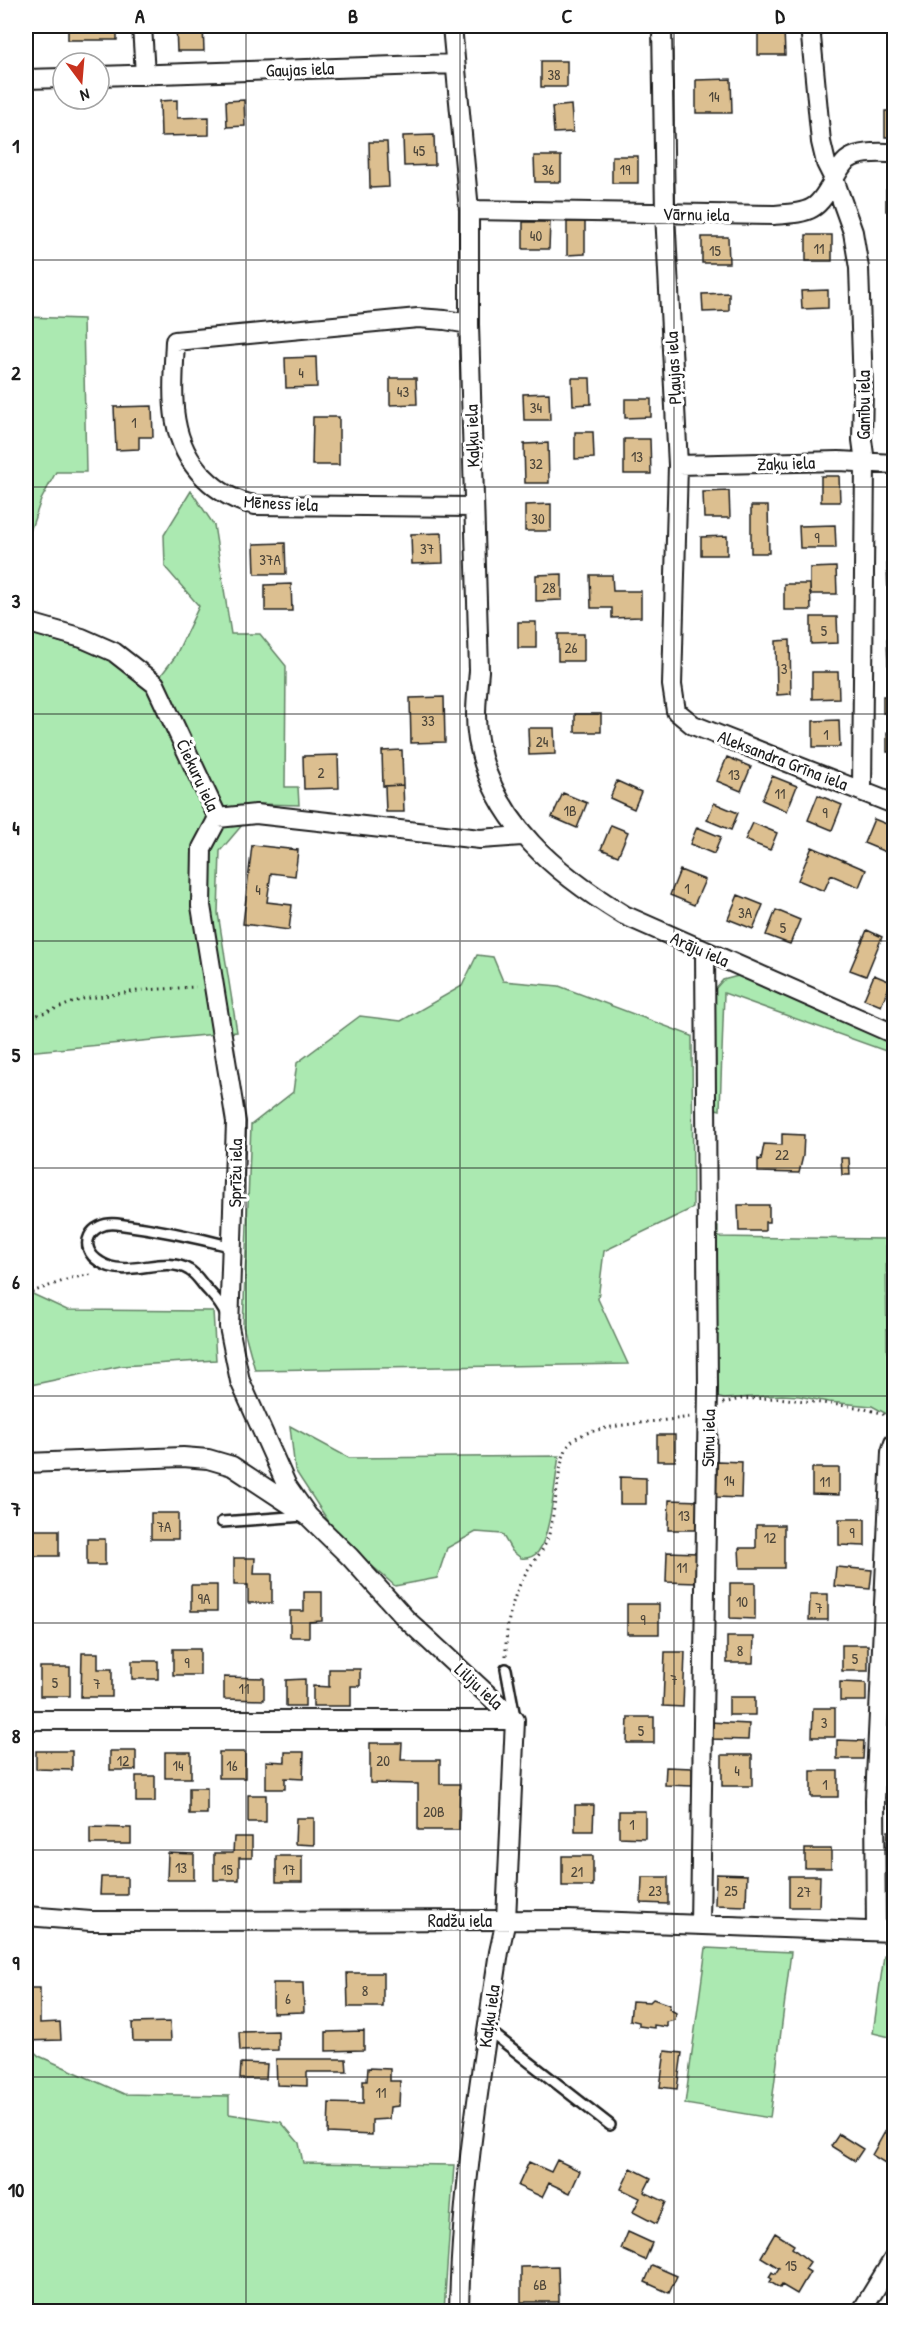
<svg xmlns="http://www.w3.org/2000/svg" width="920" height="2337" font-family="'Patrick Hand',sans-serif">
<rect width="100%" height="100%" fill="#fff"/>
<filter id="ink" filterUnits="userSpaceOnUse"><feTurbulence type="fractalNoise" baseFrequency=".0167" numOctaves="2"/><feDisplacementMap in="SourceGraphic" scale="12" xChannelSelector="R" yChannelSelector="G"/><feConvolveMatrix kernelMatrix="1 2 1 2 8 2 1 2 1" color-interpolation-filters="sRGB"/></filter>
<g filter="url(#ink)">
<!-- green -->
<path fill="#abe9b1" stroke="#648266" stroke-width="1.5" d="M26 317 83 319 86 472H56L41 500 26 543Z
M191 491 214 525 231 634H260L286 666 285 787H298L299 805 260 804 220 851 218 913 237 1032 26 1052V632L80 648 114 661 149 691 175 657 199 606 165 567 164 535Z
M477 955 493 957 503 981 559 986 692 1036 693 1208 604 1251 598 1299 628 1364 255 1370 243 1326 251 1125 293 1092 297 1063 360 1016 401 1021 462 986Z
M738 976 745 977 894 1041V1054L724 993 720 1110 712 1108 714 990 723 980Z
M711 1226H718V1237L886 1239 887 1352H894V1418L872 1406 828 1402 799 1396 782 1395 724 1399 716 1397Z
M26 1291 67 1310 213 1311 216 1360 121 1366 26 1386Z
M290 1426 349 1458 559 1456C555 1479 551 1534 538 1552 533 1557 528 1559 521 1558L512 1551 502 1534 476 1532 447 1548 437 1578 395 1586 338 1536 295 1470Z
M894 1945V2038L873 2033 884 1956Z
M706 1948 791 1952 770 2118 685 2104Z
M26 2044 39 2056 124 2094 229 2096V2114L281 2122 299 2143 303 2163 454 2165 444 2311H26Z"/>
<!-- building -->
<path fill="#dcbf90" stroke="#1c1c1c" stroke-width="1.5" d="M68 26H117V40H68Z
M176 26H203L204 51H177Z
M758 29H784L785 55H758Z
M541 61H567V87H541Z
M731 79 732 113H696V80Z
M177 100V118L209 117V135L161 136 160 101Z
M244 100 245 126 227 127 226 101Z
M571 105 573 132 554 133 552 107Z
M885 111H894V137H885Z
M434 135 435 165 404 166 403 136Z
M369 142H387L389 187 370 188Z
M534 156H561V182H535Z
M612 156H638V183H612Z
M886 190H894V211H886Z
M523 222H550L549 249H523Z
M567 222H585V254L567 255Z
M806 235H832V261H806Z
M702 237H728L729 263H702Z
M828 290V308L802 309 801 291Z
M729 293V311L703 312 702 294Z
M316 357 317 387 286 388 285 358Z
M390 378H416L417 404 390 405Z
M572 378H590L591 404 573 405Z
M549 393 550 420H524L523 394Z
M625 399H651V417L625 418Z
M152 406 153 437H139V449L116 450 114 407Z
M313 417H339V465H312Z
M575 432H593L594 458 575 459Z
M624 439H650L651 474H624Z
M548 443 549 483H525L524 444Z
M821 476H839L840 502H821Z
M729 491 730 518H704L703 492Z
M551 504V531H525V505Z
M751 506H768L769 553H751Z
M835 525 836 548H800L799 526Z
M442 533 443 563 412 564 411 534Z
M727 536V555H701V537Z
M285 543 286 574H255L254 544Z
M894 557V597H888L887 558Z
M836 567 837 594H810V568Z
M562 574V600L536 601V575Z
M590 575H612L613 591H641V617L612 618V608H591Z
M291 584 292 611H265V585Z
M784 584H810L811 610H784Z
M811 617H837L838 643 811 644Z
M518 622H536V648H518Z
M558 634H584V661H558Z
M887 639H894V665H888Z
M790 640 791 694 777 695 776 641Z
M812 672H838L839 698 812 699Z
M883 696H894V713H883Z
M444 697 445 742 411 743 410 698Z
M575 714H601V732H575Z
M839 720 840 747H813V721Z
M528 728H554L555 754 529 755Z
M887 733H894V752H887Z
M402 750 403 785 383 786 382 751Z
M338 755 339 788 304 789 303 756Z
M727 757 751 767 741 791 717 781Z
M772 776 797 786 787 811 762 800Z
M617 781 641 792 634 809 610 798Z
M403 785 404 812H386L385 786Z
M563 793 587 803 577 828 552 817Z
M818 795 842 805 832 830 808 820Z
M714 803 738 813 731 830 707 820Z
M874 819 894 827V839L888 853 864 843Z
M753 823 777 833 770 850 745 840Z
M611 825 628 832 618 856 601 849Z
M697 827 721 837 714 854 690 844Z
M252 845 298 850 295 876 271 873 267 902 292 905 289 930 243 924Z
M812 847 866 870 859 887 831 875 824 891 798 880Z
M680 870 705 880 694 905 670 895Z
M738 895 763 905 753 929 728 919Z
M776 910 800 920 790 944 766 935Z
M867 930 882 937 866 976 850 970Z
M874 975 891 982 881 1006 864 999Z
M782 1134 804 1135 803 1156 799 1173 758 1172V1159L761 1160 764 1144 782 1145Z
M841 1158H849L850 1175H842Z
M738 1205H769V1222H765V1231H739Z
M657 1435H675V1461H657Z
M717 1461 742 1462 741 1498 716 1497Z
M812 1468H839V1495L812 1494Z
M620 1477 646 1478V1504H620Z
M669 1500 700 1501 699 1530H668Z
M151 1513H178V1539H151Z
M839 1519H865V1546L839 1545Z
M756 1525H784V1568H740L739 1548H756Z
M33 1530H59V1556H32Z
M87 1539H105V1565H87Z
M667 1552 698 1553 697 1583 666 1582Z
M234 1558H255L254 1574H272V1603H248V1585H234Z
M836 1567 872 1570 870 1589 834 1586Z
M730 1583H755V1619L730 1618Z
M191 1585H217V1611H191Z
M304 1592H322V1621L309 1622V1637H290V1611H304Z
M810 1594H828V1620H809Z
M627 1604H659V1634H627Z
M727 1637H754L753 1663H727Z
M842 1645H868V1671H842Z
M173 1649H200V1675H173Z
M665 1652H685L683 1707 663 1706Z
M82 1653H98V1669H112V1697H81Z
M132 1661H158V1679H132Z
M40 1667H70V1696H40Z
M329 1669H360V1686H351V1706H313V1686L329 1687Z
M224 1677 264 1678V1700L224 1699Z
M305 1679V1706H286V1680Z
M840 1682 866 1683V1701H840Z
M729 1697H755V1715H729Z
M813 1708H835V1737H812Z
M628 1717H654V1743H627Z
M709 1722 749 1724 748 1740 709 1739Z
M837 1740 864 1741 863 1759H837Z
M370 1743H402L401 1760H440V1784H460L459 1830H418V1784L370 1783Z
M36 1751H72V1770L36 1769Z
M110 1751H136V1770H110Z
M165 1752H191V1778H165Z
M219 1752H245V1778H219Z
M285 1752H304L303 1779 285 1778V1789H266V1761L285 1762Z
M722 1755H752V1786H722Z
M666 1767 692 1768V1786L665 1785Z
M811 1771H838V1797H811Z
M136 1776H155V1802H136Z
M189 1788H207V1814H189Z
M248 1795H266V1822H248Z
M575 1805H594L593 1831H575Z
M619 1811H645V1838L619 1837Z
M296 1818H314V1845L295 1844Z
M90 1827 131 1828V1844H90Z
M888 1831H894V1848H887Z
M234 1837H252V1858H239V1880H214V1853H233Z
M805 1849H831V1868H805Z
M168 1853 194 1854V1880H167Z
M276 1856H302V1882H276Z
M562 1856H593V1886H562Z
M716 1874 747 1875 746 1906 715 1905Z
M789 1876H820L819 1907H789Z
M101 1877H127V1895H100Z
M642 1877H668V1904L641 1903Z
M347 1973H383V2007H348Z
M273 1983H303L304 2012 273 2013Z
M26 1988H40V2023L60 2022 61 2040 26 2041Z
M653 1999 670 2005 669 2009 676 2013 675 2020 667 2022V2027L654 2025V2028L639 2026V2022L630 2020 632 2001 650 2002Z
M170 2022 171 2041H133L132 2023Z
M278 2031V2050L240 2051 239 2032Z
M364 2031V2050L326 2051V2032Z
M665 2051 682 2053 677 2089 660 2087Z
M276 2059H346L347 2072H307V2086L277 2085Z
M241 2063 267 2064 266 2079H240Z
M368 2068 390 2069V2081H400L399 2106 390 2107 389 2119 372 2120V2135L328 2133 329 2103 363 2104V2081H367Z
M892 2110 894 2111V2159L890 2166 872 2155 891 2121 886 2119Z
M839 2134 863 2149 855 2161 831 2146Z
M557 2160 580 2171 570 2193 549 2183 542 2197 518 2186 529 2162 551 2172Z
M631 2168 651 2178 644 2192 666 2202 656 2224 633 2212 640 2198 621 2189Z
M628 2232 652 2243 645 2260 621 2249Z
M775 2233 794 2245 792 2248 810 2262 805 2269 810 2272 797 2294 782 2285 780 2288 770 2282 772 2279 769 2277 772 2272 775 2274 779 2268 761 2257Z
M652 2265 677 2276 669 2293 645 2282Z
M558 2266 559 2302H521V2267Z"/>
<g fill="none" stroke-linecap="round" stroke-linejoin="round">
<defs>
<path id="lane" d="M226 1316C222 1304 213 1296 205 1287 200 1281 196 1274 189 1270 163 1254 127 1280 100 1262 76 1247 90 1221 117 1224 156 1229 195 1237 233 1247
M222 1522 303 1516
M506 1669 515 1717
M487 2029 610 2125"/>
<path id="street" d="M142 26 145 75
M452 26 469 210V324L479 671C477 694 474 717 478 740 493 823 557 874 624 915L894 1034
M662 26 665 213 678 465 672 685 676 711 693 725 894 804
M810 26 821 142 826 163 834 179 853 232 859 268 863 388 862 440 865 462 862 791
M99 76 455 64
M26 79 63 78
M469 210 774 215C812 212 817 212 835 177 839 171 842 163 849 159 861 151 880 153 894 153
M469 324 445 320 418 318 175 341C173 390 166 439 204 477 219 492 234 501 255 505L474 507
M678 465 839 461 894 464
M26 622 82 638 114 652 155 684 218 818
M218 818 202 848 201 906 236 1122 229 1327 240 1381 287 1486 308 1516
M218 818 256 814 480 839 522 836
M26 1463 183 1457 208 1459 232 1466 308 1516 350 1557 406 1619 515 1720
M26 1720H515
M26 1916 91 1921 567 1920 894 1932
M700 1925 708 1388 705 952
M876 1931 875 1800 891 1452 894 1443
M459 2312C461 2191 481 2072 499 1952L506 1920 515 1720
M861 2312 894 2258"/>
</defs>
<!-- lane casing -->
<use href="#lane" stroke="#1c1c1c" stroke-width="14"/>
<!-- street casing -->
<use href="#street" stroke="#1c1c1c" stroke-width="22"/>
<!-- path -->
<path stroke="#1c1c1c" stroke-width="3" stroke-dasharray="1.5 4.5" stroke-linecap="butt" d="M26 1019 83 999 144 990 196 987
M26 1294 72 1278 93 1274
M723 1403 741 1399 778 1398 856 1407 882 1413 894 1426
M506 1656C505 1626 512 1594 529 1568 536 1558 544 1550 548 1537 552 1526 553 1513 555 1501 559 1483 559 1453 573 1440 593 1424 662 1422 690 1417"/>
<!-- lane -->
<use href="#lane" stroke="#fff" stroke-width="9"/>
<!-- street -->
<use href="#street" stroke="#fff" stroke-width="18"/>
</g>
</g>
<!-- grid -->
<path fill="none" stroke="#1c1c1c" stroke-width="1.5" stroke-opacity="0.55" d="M246 26V2312M460 26V2312M674 26V2312M26 260H894M26 487H894M26 714H894M26 941H894M26 1168H894M26 1396H894M26 1623H894M26 1850H894M26 2077H894"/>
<g text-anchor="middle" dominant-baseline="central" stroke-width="6" stroke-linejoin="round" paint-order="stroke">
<!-- number labels -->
<g font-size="15" fill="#4c4539">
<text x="554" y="74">38</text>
<text x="714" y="96">14</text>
<text x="419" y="150">45</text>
<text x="548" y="169">36</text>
<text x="625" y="169">19</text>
<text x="536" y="235">40</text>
<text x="819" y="248">11</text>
<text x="715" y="250">15</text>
<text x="301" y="372">4</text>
<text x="403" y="391">43</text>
<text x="536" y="407">34</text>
<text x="134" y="422">1</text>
<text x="637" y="456">13</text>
<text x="536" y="463">32</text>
<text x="538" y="518">30</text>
<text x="817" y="537">9</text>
<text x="427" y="548">37</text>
<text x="270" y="559">37A</text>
<text x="549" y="587">28</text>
<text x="824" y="630">5</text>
<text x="571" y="647">26</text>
<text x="784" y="668">3</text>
<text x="428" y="720">33</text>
<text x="826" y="734">1</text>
<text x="542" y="741">24</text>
<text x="321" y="772">2</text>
<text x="734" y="774">13</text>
<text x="780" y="793">11</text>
<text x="570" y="810">1B</text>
<text x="825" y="812">9</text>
<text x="687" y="888">1</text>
<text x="258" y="889">4</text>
<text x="745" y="912">3A</text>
<text x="783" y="927">5</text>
<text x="782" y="1154">22</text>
<text x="729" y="1480">14</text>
<text x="825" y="1481">11</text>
<text x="684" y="1515">13</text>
<text x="164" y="1526">7A</text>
<text x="852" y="1532">9</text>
<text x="770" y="1537">12</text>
<text x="682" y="1567">11</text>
<text x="204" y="1598">9A</text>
<text x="742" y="1601">10</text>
<text x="819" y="1607">7</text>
<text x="643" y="1619">9</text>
<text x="740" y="1650">8</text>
<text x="855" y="1658">5</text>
<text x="187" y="1662">9</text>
<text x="674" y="1679">7</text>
<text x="55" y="1682">5</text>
<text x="97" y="1683">7</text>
<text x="244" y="1688">11</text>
<text x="824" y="1722">3</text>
<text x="641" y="1730">5</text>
<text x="123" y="1760">12</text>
<text x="383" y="1760">20</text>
<text x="178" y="1765">14</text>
<text x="232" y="1765">16</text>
<text x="737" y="1770">4</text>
<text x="825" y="1784">1</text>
<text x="434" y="1811">20B</text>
<text x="632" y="1824">1</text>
<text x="181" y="1867">13</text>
<text x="227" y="1869">15</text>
<text x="289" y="1869">17</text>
<text x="577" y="1871">21</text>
<text x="655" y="1890">23</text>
<text x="731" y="1890">25</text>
<text x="804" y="1891">27</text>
<text x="365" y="1990">8</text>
<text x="288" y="1998">6</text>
<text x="381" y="2092">11</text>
<text x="791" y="2265">15</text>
<text x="540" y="2284">6B</text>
</g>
<!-- street labels -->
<g font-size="18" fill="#1c1c1c" stroke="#fff">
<text transform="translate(300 69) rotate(-2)">Gaujas iela</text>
<text transform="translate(696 214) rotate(1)">Vārnu iela</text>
<text transform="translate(673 368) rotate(-93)">Pļaujas iela</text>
<text transform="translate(863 405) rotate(-90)">Ganību iela</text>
<text transform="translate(472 436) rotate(-92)">Kaļķu iela</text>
<text transform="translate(786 463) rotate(-2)">Zaķu iela</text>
<text transform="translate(281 503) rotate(3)">Mēness iela</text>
<text transform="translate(783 760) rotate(21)">Aleksandra Grīna iela</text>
<text transform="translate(198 775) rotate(65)">Čiekuru iela</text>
<text transform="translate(700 949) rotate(24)">Arāju iela</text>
<text transform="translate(235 1173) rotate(-89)">Sprīžu iela</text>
<text transform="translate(708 1438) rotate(-89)">Sūnu iela</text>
<text transform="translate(479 1686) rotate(43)">Liliju iela</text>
<text x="460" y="1920">Radžu iela</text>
<text transform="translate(489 2016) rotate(-82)">Kaļķu iela</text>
</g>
</g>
<!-- margin -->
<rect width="920" height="2337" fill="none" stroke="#fff" stroke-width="66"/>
<!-- north arrow -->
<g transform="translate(81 81) rotate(164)"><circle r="28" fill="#ffffff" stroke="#a4a4a4" stroke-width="1.5"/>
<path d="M0-4.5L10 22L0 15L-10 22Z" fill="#c8321e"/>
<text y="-9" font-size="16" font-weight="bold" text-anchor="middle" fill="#1c1c1c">N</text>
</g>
<rect x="33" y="33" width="854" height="2271" fill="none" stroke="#1c1c1c" stroke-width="2"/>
<g font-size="20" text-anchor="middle" font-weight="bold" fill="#1c1c1c">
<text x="140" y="23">A</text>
<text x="353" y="23">B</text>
<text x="567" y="23">C</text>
<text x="780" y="23">D</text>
<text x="16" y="153">1</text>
<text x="16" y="380">2</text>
<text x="16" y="608">3</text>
<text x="16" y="835">4</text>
<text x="16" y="1062">5</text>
<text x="16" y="1289">6</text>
<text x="16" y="1516">7</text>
<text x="16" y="1743">8</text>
<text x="16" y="1970">9</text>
<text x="16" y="2197">10</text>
</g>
</svg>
